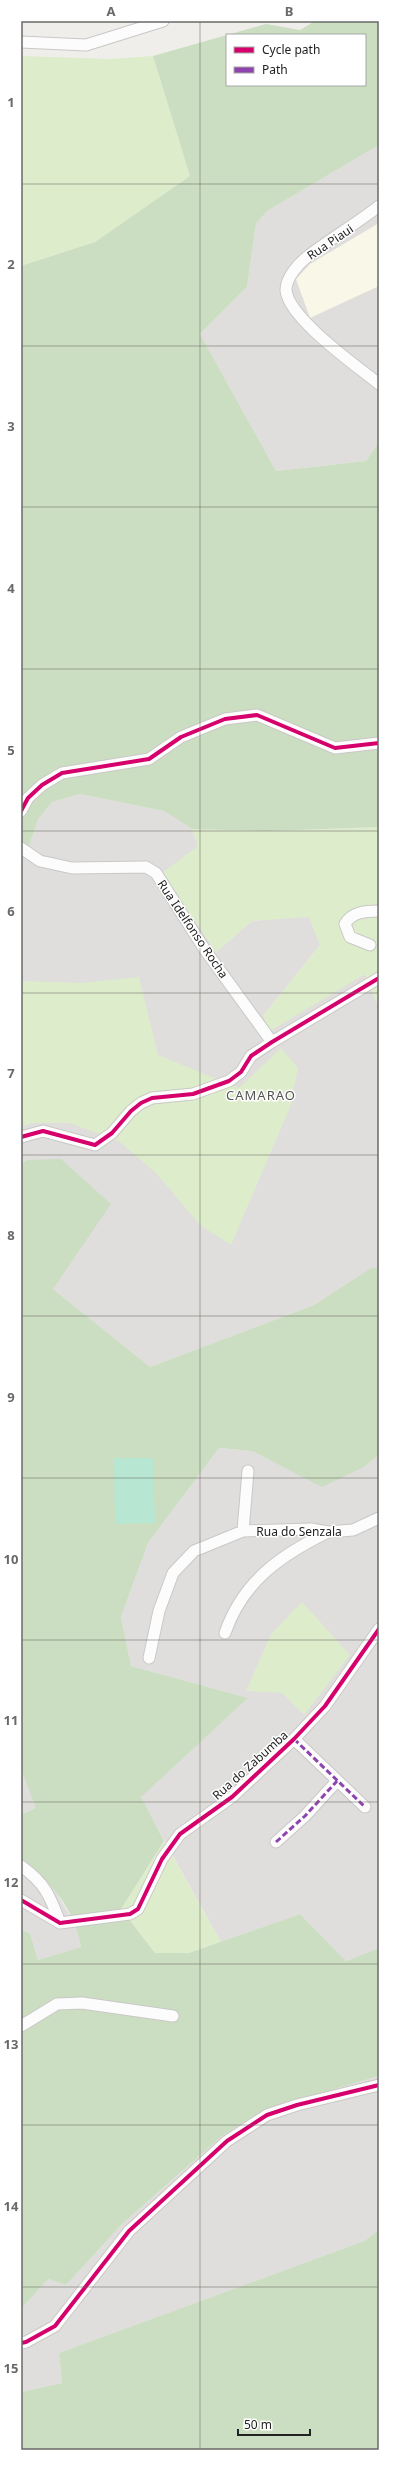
<svg xmlns="http://www.w3.org/2000/svg" width="400" height="2471" font-family="'Noto Sans',sans-serif">
<rect width="100%" height="100%" fill="#f0eeeb"/>
<!-- residential -->
<path fill="#dfdedc" d="M379 145V442L366 461 276 471 200 334 247 287 256 224 267 211Z
M80 794 164 811 192 829 198 846 216 952 252 921 309 916 320 945 263 1016 365 974 379 1008V1268H371L314 1305 150 1367 53 1289 27 1160 21 1164V858L28 848 39 818 52 802Z
M219 1448 252 1451 322 1486 364 1467 379 1455V1948L346 1961 300 1914 221 1942 140 1797 248 1698 131 1666 121 1617 148 1543Z
M21 1769 37 1808 21 1815Z
M21 1860 39 1873 54 1889 78 1929 81 1947 38 1960 30 1933 21 1930Z
M379 2076V2230L364 2241 59 2353 62 2383 21 2392V2309L48 2279 66 2285 122 2224 223 2135 264 2110Z"/>
<!-- education -->
<path fill="#f8f7e8" d="M379 223V286L310 318 296 279 310 264Z"/>
<!-- grass -->
<path fill="#ddeccb" d="M21 56 110 59 153 56 190 176 95 242 21 266Z
M379 827V1008L365 974 270 1031 263 1016 320 945 309 917 252 921 216 952 162 873 198 846 192 829 267 831Z
M139 977 158 1055 239 1088 281 1048 298 1068 290 1107 231 1245 200 1225 156 1173 120 1142 70 1123H32L21 1127V981L81 983Z
M302 1602 350 1655 304 1715 282 1693 246 1691 271 1634Z
M164 1841 221 1942 189 1953H155L121 1909Z"/>
<!-- forest -->
<path fill="#cbdec1" fill-rule="evenodd" d="M315 21H379V145L267 211 256 224 247 287 200 334 276 471 366 461 379 442V827L267 831 192 829 164 811 80 794 52 802 39 818 28 848 21 858V266L95 242 190 176 153 56 266 24 300 30ZM227 35H365V85H227Z
M61 1159 111 1204 53 1289 150 1367 314 1305 371 1268H379V1455L364 1467 322 1487 252 1451 219 1448 148 1543 121 1617 131 1666 248 1698 141 1797 164 1841 121 1909 155 1953H189L300 1914 346 1961 379 1948V2076L264 2110 223 2135 122 2224 66 2285 48 2279 21 2309V1930L30 1933 38 1960 81 1947C75 1910 51 1881 21 1860V1815L36 1808 21 1769V1164L27 1160Z
M379 2230V2450H21V2392L62 2383 59 2353 364 2241Z"/>
<!-- pitch -->
<path fill="#b7e6d2" d="M114 1458H153L155 1523 115 1524Z"/>
<g fill="none" stroke-linecap="round" stroke-linejoin="round">
<defs>
<path id="minor" d="M21 42 86 45 163 21
M379 206C356 224 330 239 307 257 298 264 286 278 286 290 288 318 357 366 379 384
M21 811 28 798 42 785 62 773 149 759 181 737 225 719 257 715 335 748 379 743
M21 848 40 861 72 868 146 867 156 873 205 950 272 1042
M370 945 350 937 345 924C352 912 365 911 379 911
M21 1137 43 1131 95 1145 112 1133 131 1111 141 1103 152 1098 193 1094 229 1081 241 1072 251 1056 272 1042 379 978
M243 1531 248 1471
M225 1633C243 1581 281 1555 328 1532
M149 1658 159 1611 173 1573 194 1551 243 1531 311 1529 328 1532 353 1530 379 1518
M294 1739 365 1807
M276 1842 305 1816 337 1781
M21 1866C45 1883 50 1896 60 1923
M21 1900 60 1923 130 1914 138 1909 162 1859 180 1834 232 1797 294 1739 325 1706 379 1629
M21 2026 57 2004 82 2003 173 2016
M21 2343 26 2342 55 2326 129 2231 227 2141 267 2115 297 2105 379 2085"/>
</defs>
<!-- minor casing -->
<use href="#minor" stroke="#c9c8c7" stroke-width="13"/>
<!-- minor -->
<use href="#minor" stroke="#fdfcfc" stroke-width="11"/>
<!-- quiet -->
<path stroke="#8e44ad" stroke-width="3" stroke-dasharray="6 3" stroke-linecap="butt" d="M294 1739 365 1807
M276 1842 305 1816 337 1781"/>
<defs>
<path id="cycleway" d="M21 811 28 798 42 785 62 773 149 759 181 737 225 719 257 715 335 748 379 743
M21 1137 43 1131 95 1145 112 1133 131 1111 141 1103 152 1098 193 1094 229 1081 241 1072 251 1056 272 1042 379 978
M21 1900 60 1923 130 1914 138 1909 162 1859 180 1834 232 1797 294 1739 325 1706 379 1629
M21 2343 26 2342 55 2326 129 2231 227 2141 267 2115 297 2105 379 2085"/>
</defs>
<!-- cycleway casing -->
<use href="#cycleway" stroke="#fff" stroke-width="6"/>
<!-- cycleway -->
<use href="#cycleway" stroke="#d6006c" stroke-width="4"/>
</g>
<!-- grid -->
<path fill="none" stroke="#6a6968" stroke-width="1" stroke-opacity="0.55" d="M200 21V2450M21 184H379M21 346H379M21 507H379M21 669H379M21 831H379M21 993H379M21 1155H379M21 1316H379M21 1478H379M21 1640H379M21 1802H379M21 1964H379M21 2125H379M21 2287H379"/>
<g text-anchor="middle" dominant-baseline="central" stroke-width="3" stroke-linejoin="round" paint-order="stroke">
<!-- street labels -->
<g font-size="12" fill="#222" stroke="#fff">
<text transform="translate(330 242) rotate(-34)">Rua Piaui</text>
<text transform="translate(193 929) rotate(56)">Rua Idelfonso Rocha</text>
<text x="299" y="1531">Rua do Senzala</text>
<text transform="translate(250 1765) rotate(-42)">Rua do Zabumba</text>
</g>
<!-- neighbourhood labels -->
<g font-size="13" letter-spacing="1" fill="#555" stroke="#fff">
<text x="261" y="1095">CAMARAO</text>
</g>
</g>
<!-- border -->
<rect width="400" height="2471" fill="none" stroke="#ffffff" stroke-width="44"/>
<!-- legend -->
<rect x="226" y="34" width="140" height="52" fill="#ffffff" stroke="#a7a7a7"/>
<rect x="234" y="47" width="20" height="6" fill="#d6006c" stroke="#a7a7a7"/>
<text x="262" y="54" font-size="12" fill="#222222">Cycle path</text>
<rect x="234" y="67" width="20" height="6" fill="#8e44ad" stroke="#a7a7a7"/>
<text x="262" y="74" font-size="12" fill="#222222">Path</text>
<!-- scale -->
<path d="M238 2429v6h72v-6" fill="none" stroke="#222222" stroke-width="2"/>
<text x="244" y="2429" font-size="12" fill="#222222" stroke="#ffffff" stroke-width="3" paint-order="stroke">50 m</text>
<rect x="22" y="22" width="356" height="2427" fill="none" stroke="#6a6968" stroke-width="1.5"/>
<g font-size="13" text-anchor="middle" font-weight="bold" fill="#6a6968">
<text x="111" y="16">A</text>
<text x="289" y="16">B</text>
<text x="11" y="107">1</text>
<text x="11" y="269">2</text>
<text x="11" y="431">3</text>
<text x="11" y="593">4</text>
<text x="11" y="755">5</text>
<text x="11" y="916">6</text>
<text x="11" y="1078">7</text>
<text x="11" y="1240">8</text>
<text x="11" y="1402">9</text>
<text x="11" y="1564">10</text>
<text x="11" y="1725">11</text>
<text x="11" y="1887">12</text>
<text x="11" y="2049">13</text>
<text x="11" y="2211">14</text>
<text x="11" y="2373">15</text>
</g>
</svg>
